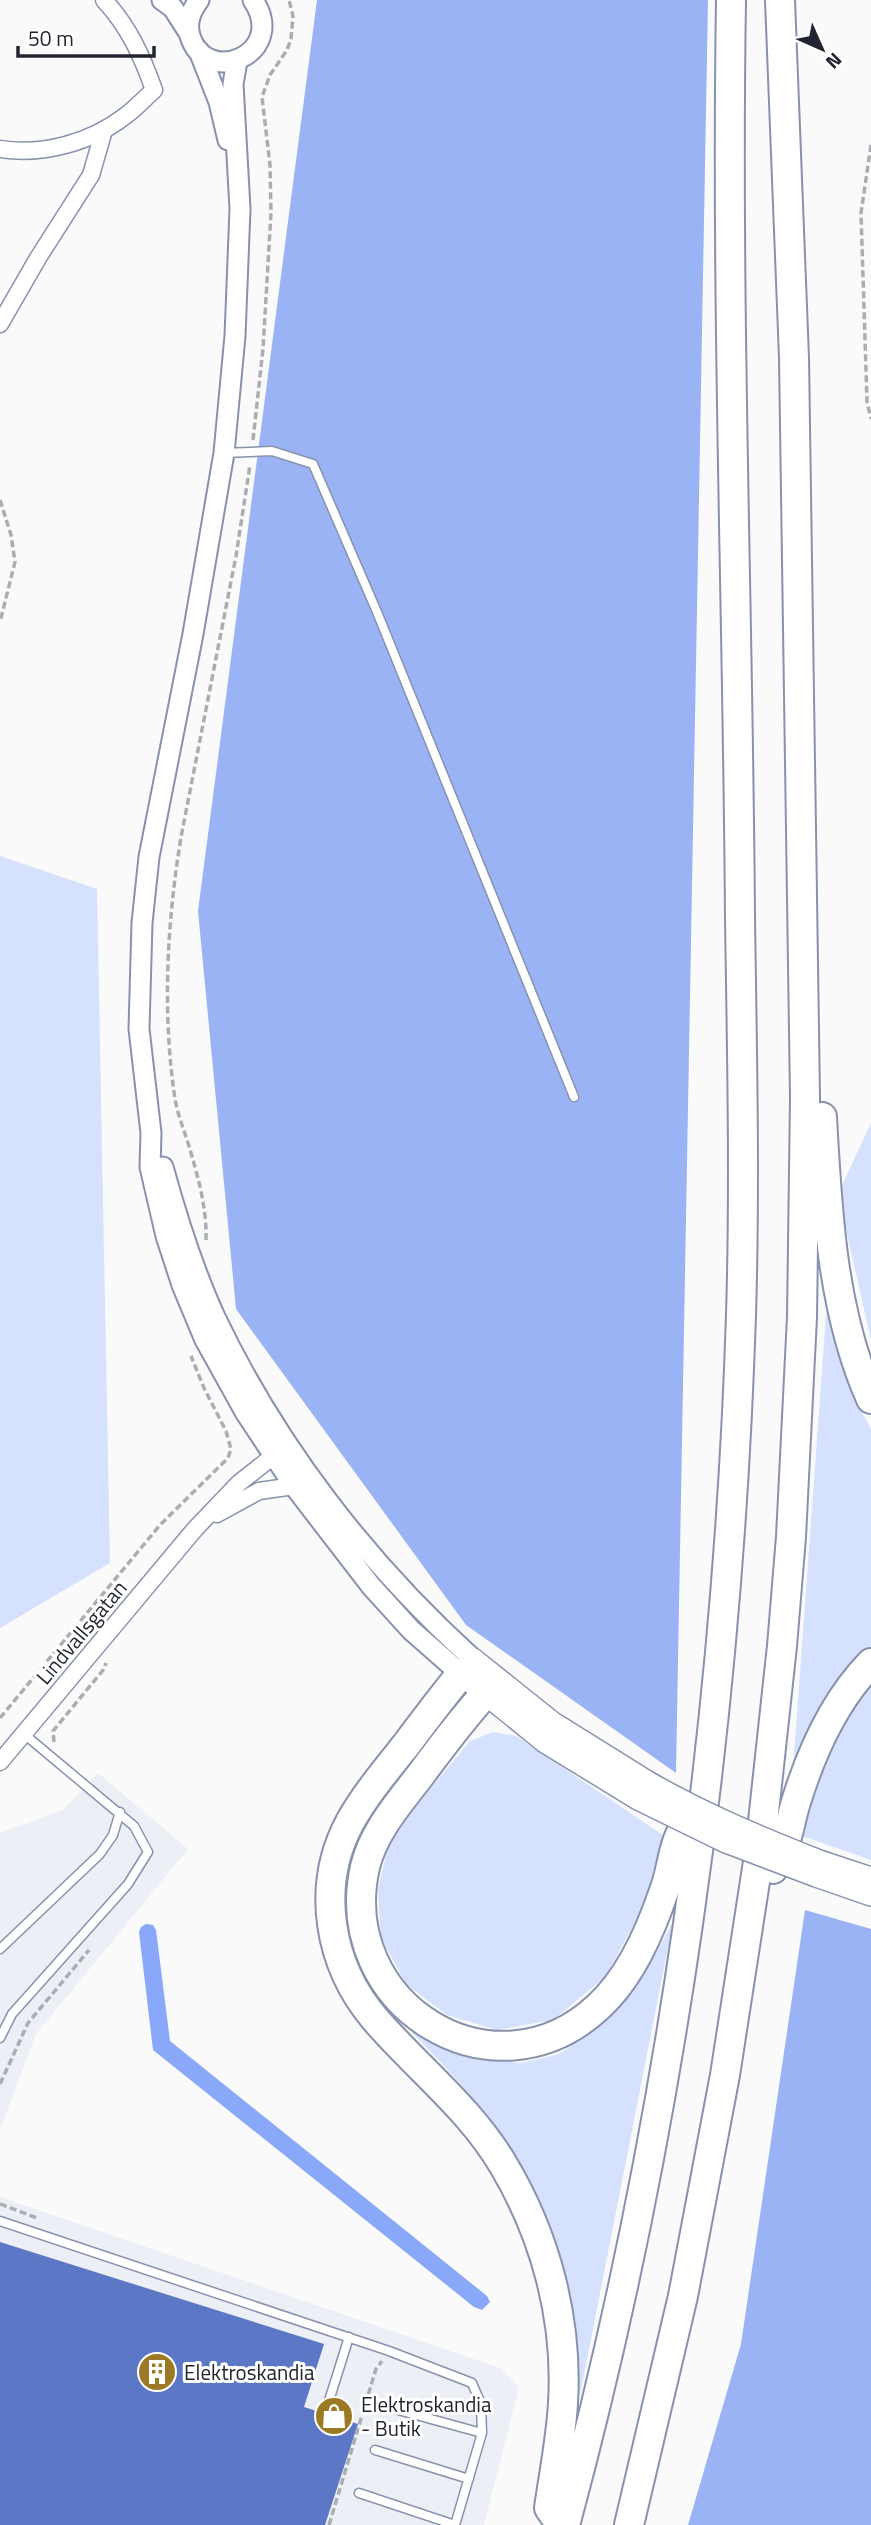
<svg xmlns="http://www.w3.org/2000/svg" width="871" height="2525" font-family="'Titillium Web',sans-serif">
<rect width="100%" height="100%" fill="#fafafa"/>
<!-- built -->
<path fill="#eceff6" d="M98 1773 188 1849 36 2034 0 2130V1833L63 1810Z
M0 2197 500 2368 519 2387 484 2525H0Z"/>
<!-- green -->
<path fill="#d6e2fd" d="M0 856 97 889 110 1563 0 1628Z
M871 1123V1340L838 1194Z
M827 1302 860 1409 871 1429V1649L848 1671 792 1782Z
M871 1684V1860L799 1835 821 1772 848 1714Z
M493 1732 516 1736 663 1835 644 1906 605 1977 553 2020 497 2030 447 2015 406 1984 381 1938 378 1889 388 1847 412 1811 470 1741Z
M673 1922 580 2395 573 2316 560 2264 500 2134 459 2082 396 2015 439 2047 473 2059 521 2063 559 2054 604 2022 644 1975Z"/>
<!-- forest -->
<path fill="#9ab3f5" d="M317 0H708L676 1773 466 1625 236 1309 198 911Z
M805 1910 871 1929V2525H688L741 2344Z"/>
<!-- water -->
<path fill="#89a8f9" d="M146 1924 153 1925 156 1930 170 2041 487 2296 490 2302 482 2310 474 2307 153 2050 139 1932 141 1927Z"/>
<!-- building -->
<path fill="#5c77c5" d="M0 2242 324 2344 304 2407 358 2424 325 2525H0Z"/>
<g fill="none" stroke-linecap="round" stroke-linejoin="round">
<defs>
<path id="service" d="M224 453 272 451 313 464 377 612 574 1097
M0 1949 100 1854 113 1835 120 1812
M0 2038 12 2014 128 1884 148 1852 134 1826 24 1734
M0 2221 389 2351 472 2383 481 2404 482 2433 455 2525
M328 2404 349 2337
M387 2407 482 2433
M375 2450 469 2479
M359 2493 455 2525"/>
<path id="minor" d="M0 149C42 156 92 142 125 116 135 109 144 99 154 90 142 56 129 27 104 0
M0 324 38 258 91 175 104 130
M217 1514 259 1491 294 1486
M0 1762 195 1529 239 1483 281 1450"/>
<path id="tertiary" d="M162 0 173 8 189 33
M199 0C191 11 186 22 190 36 206 88 289 54 253 0
M199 51 219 102 228 140
M237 61 233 84 240 209 235 336 224 453 193 634 149 857 142 923 139 1029 151 1133 150 1167 166 1236 182 1285 205 1340 245 1412 294 1486 371 1586 411 1630 461 1674
M163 1167C177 1218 193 1269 215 1317 277 1447 367 1563 473 1659"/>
<path id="secondary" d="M638 1799 545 1742 461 1674 473 1659 553 1723 646 1781
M822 1862 871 1878
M816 1876 871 1895"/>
<path id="motorway" d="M822 1117C827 1210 832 1312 871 1399
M461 1674C442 1697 424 1721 406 1745 386 1770 365 1795 350 1822 315 1887 329 1965 375 2019 418 2069 470 2108 504 2166 546 2237 568 2320 563 2403 561 2439 554 2473 549 2508L561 2525
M485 1694C461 1720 440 1749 419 1777 398 1804 373 1833 365 1867 334 2005 494 2104 598 2007 631 1977 651 1930 665 1888 671 1873 673 1846 681 1833 685 1827 691 1822 695 1816
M773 1869C787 1850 789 1824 796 1802 811 1753 835 1700 871 1663
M565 2525C671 2133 728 1720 741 1315 745 1183 742 1051 740 919 738 613 726 306 731 0
M629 2525 683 2296 725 2075 760 1849 782 1646 791 1537 802 1317 805 1098 794 358 780 0"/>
</defs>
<!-- service casing -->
<use href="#service" stroke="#8892ac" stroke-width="11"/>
<!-- minor casing -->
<use href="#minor" stroke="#8892ac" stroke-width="19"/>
<!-- tertiary casing -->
<use href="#tertiary" stroke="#8892ac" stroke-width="23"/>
<!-- secondary casing -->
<use href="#secondary" stroke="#8892ac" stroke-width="24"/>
<!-- motorway casing -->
<use href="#motorway" stroke="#8892ac" stroke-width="32"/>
<!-- path -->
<path stroke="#acadb1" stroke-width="3.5" stroke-dasharray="7 3.5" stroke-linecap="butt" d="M871 145 861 213 867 402 871 419
M253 440 263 349 271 213 270 165 262 97 270 75 287 50 291 39 293 16 289 0
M0 500 11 535 15 562 0 622
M206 1240C207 1208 198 1177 189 1146 184 1130 178 1116 175 1099 162 1012 167 923 181 837L236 556 250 465
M0 1718 160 1525 228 1458 231 1449 226 1431 204 1388 191 1356
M54 1742 53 1731 104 1669 106 1663
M0 2084 28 2023 89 1950
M0 2204 37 2218
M329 2525 376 2369 382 2361"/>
<!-- service -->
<use href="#service" stroke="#fff" stroke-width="8"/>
<!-- minor -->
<use href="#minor" stroke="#fff" stroke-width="16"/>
<!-- tertiary -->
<use href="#tertiary" stroke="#fff" stroke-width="19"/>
<!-- secondary -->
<use href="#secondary" stroke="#fff" stroke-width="21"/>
<!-- motorway -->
<use href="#motorway" stroke="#fff" stroke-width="28"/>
<defs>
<path id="secondary-bridge" d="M646 1781C703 1814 761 1838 822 1862
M638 1799 726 1842 816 1876"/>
</defs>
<!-- secondary-bridge casing -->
<use href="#secondary-bridge" stroke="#8892ac" stroke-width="24" stroke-linecap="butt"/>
<!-- secondary-bridge -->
<use href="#secondary-bridge" stroke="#fff" stroke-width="21"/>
</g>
<!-- icons -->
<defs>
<symbol id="building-disc" viewBox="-11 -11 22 22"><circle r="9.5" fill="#9c7a25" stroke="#fff"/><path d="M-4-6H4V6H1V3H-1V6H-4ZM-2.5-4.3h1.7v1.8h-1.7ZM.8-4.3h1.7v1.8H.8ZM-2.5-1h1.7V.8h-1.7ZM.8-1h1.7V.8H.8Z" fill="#fff"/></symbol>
<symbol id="shop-disc" viewBox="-11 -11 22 22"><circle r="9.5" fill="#9c7a25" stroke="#fff"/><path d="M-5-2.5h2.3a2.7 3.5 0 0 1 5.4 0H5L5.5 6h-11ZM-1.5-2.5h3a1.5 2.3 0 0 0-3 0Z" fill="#fff"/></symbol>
</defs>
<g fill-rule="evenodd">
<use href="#building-disc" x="135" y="2350" width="44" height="44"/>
<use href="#shop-disc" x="312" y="2394" width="44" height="44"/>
</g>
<g text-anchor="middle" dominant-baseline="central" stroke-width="6" stroke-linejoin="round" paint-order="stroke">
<!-- street labels -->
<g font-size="21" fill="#21252f" stroke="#fff">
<text transform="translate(81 1632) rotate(-50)">Lindvallsgatan</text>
</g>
<!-- poi labels -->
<g font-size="21" fill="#21252f" stroke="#fff" text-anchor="start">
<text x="184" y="2372">Elektroskandia</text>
<text x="361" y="2404">Elektroskandia<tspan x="361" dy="24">- Butik</tspan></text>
</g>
</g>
<!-- north arrow -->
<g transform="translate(822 49) rotate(135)" stroke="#ffffff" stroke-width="5" paint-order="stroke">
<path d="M0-5L12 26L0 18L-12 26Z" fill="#21252f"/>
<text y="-10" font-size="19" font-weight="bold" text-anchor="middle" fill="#21252f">N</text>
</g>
<!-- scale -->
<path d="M18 46v10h136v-10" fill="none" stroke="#21252f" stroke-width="3.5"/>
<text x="28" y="46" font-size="21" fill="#21252f" stroke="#ffffff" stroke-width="5" paint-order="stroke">50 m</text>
</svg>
